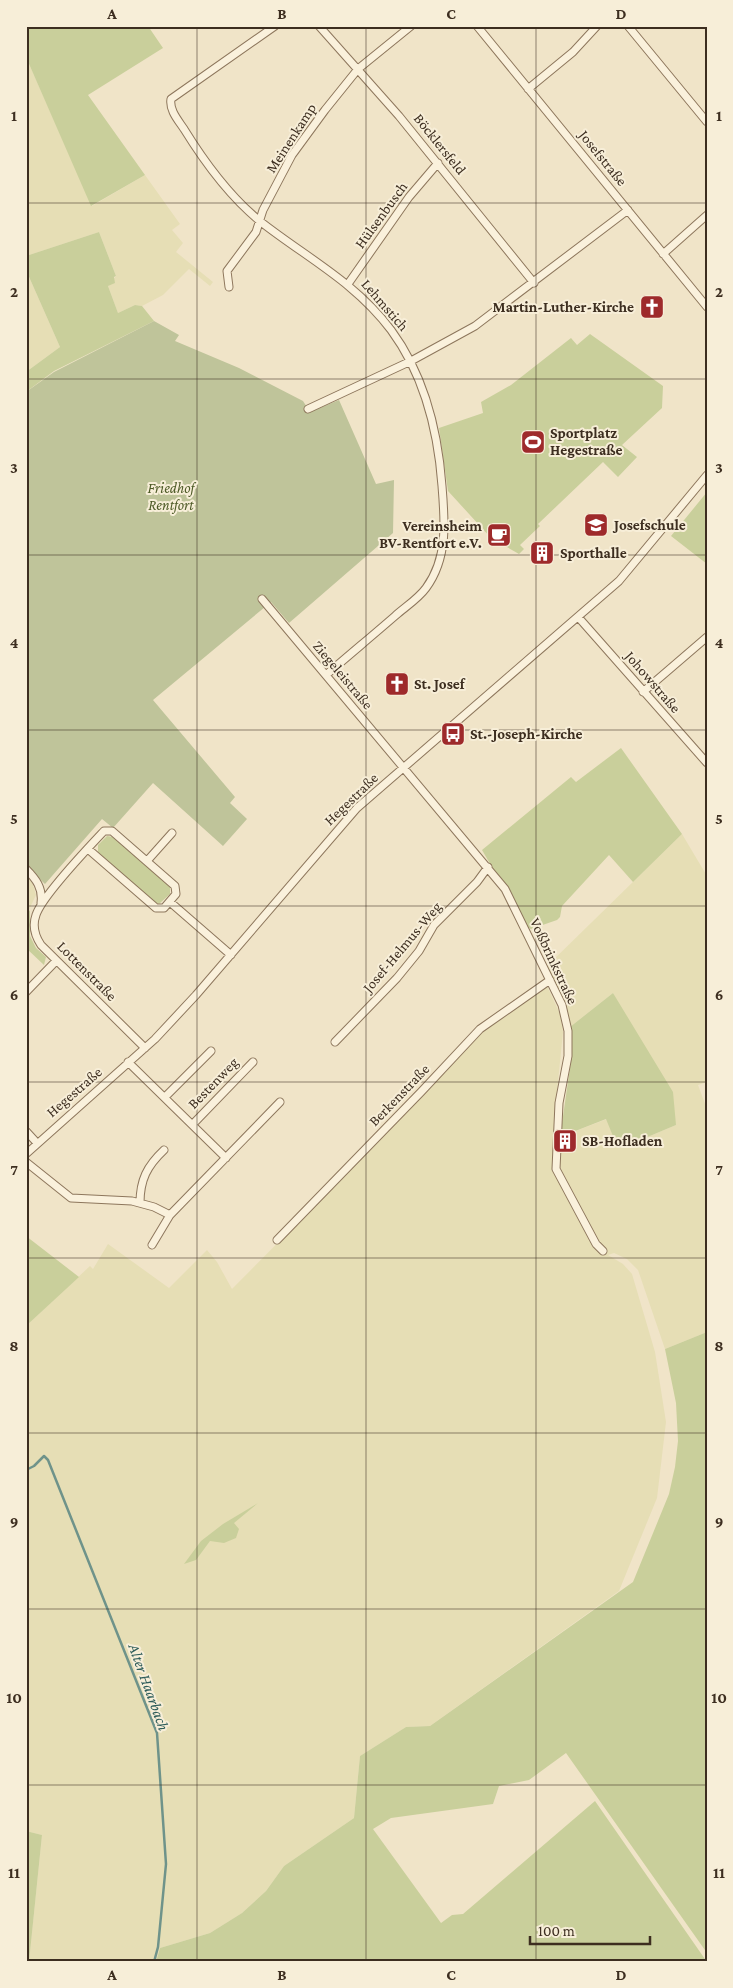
<svg xmlns="http://www.w3.org/2000/svg" width="733" height="1988" font-family="'Crimson Pro',serif">
<rect width="100%" height="100%" fill="#f0e4c8"/>
<!-- farmland -->
<path fill="#e6deb5" d="M26 57 92 206 145 175 180 224 172 230 183 243 176 252 213 282 210 286 189 269 163 295 142 306 135 305 118 313 108 286 116 276 99 232 26 256Z
M26 270 60 347 26 372Z
M682 834 707 876V1082L698 1085 707 1109V1332L665 1349 638 1270 627 1259 614 1253 608 1255 623 1264 632 1274 655 1352 666 1422 657 1498 619 1591 430 1726 406 1727 360 1756 354 1818 284 1866 266 1891 242 1913 210 1933 160 1948 156 1962H29L42 1835 26 1831V1326L90 1266 93 1269 108 1244 169 1288 207 1250 217 1262 232 1289 392 1128 481 1031 547 986 560 1014 563 1032 555 1112 563 1113 560 1137 607 1119 617 1146H626L676 1125 613 993 570 1027 563 1000 547 966Z
M26 874 32 881 36 895 26 916Z"/>
<!-- green -->
<path fill="#c9cf9b" d="M26 26H148L163 48 88 95 145 175 91 206 26 57Z
M99 232 116 276 114 277 115 283 108 286 118 313 135 305 142 306 154 321 54 371 26 392V372L60 347 26 270V256Z
M590 334 663 386 662 408 622 445 637 457 618 477 603 462 538 524 540 526 520 545 524 549 519 554 491 538 448 491 439 428 483 413 481 402 511 385 571 338 577 345Z
M707 492V564L671 536Z
M621 748 682 834 633 882 609 855 562 906 560 917 557 920 531 929 527 927 482 850 571 777 576 782Z
M107 836 113 837 170 887V894L159 904 154 902 98 852V845Z
M30 910V936L36 948 46 957 44 965 26 948V916Z
M613 993 673 1092 676 1125 626 1146H617L606 1119 560 1137 572 1054 570 1027Z
M26 1236 79 1277 26 1326Z
M707 1332V1953L566 1753 529 1780 499 1786 493 1804 391 1818 373 1829 441 1923 452 1915 463 1914 595 1801 707 1962H156L160 1948 210 1933 242 1913 266 1891 284 1866 354 1818 360 1756 406 1727 430 1726 633 1582 669 1494 675 1467 678 1441 676 1403 665 1349Z
M258 1503 234 1523 239 1529 236 1538 224 1543 210 1541 196 1560 184 1564 201 1541 223 1524Z
M26 1831 42 1835 29 1962H26Z"/>
<!-- cemetery -->
<path fill="#bfc49a" d="M154 321 179 335 175 341 239 368 303 401 310 412 339 400 376 484 394 480 393 533 289 623 271 602 153 700 235 797 230 803 247 819 223 846 153 783 113 828 102 819 45 884 26 866V392L54 372Z"/>
<g fill="none" stroke-linecap="round" stroke-linejoin="round">
<!-- stream -->
<path stroke="#6f938a" stroke-width="2.5" d="M26 1470 34 1466 44 1456 48 1460 157 1733 166 1864 158 1947 154 1962"/>
<defs>
<path id="street" d="M275 26 171 99C169 110 178 120 184 129 205 163 230 197 261 222 307 258 355 282 391 330 425 376 438 431 442 486 445 522 448 558 426 588 418 599 405 607 395 616 372 636 349 655 326 675
M319 26 399 116 534 283
M477 26 707 307
M628 26 707 122
M528 89 573 52 597 26
M663 254 707 215
M348 284 409 197 438 163
M229 287 227 271 256 232 263 210 292 155 325 110 358 69 411 26
M308 409 411 361 475 326 628 210
M262 599 505 889 562 1005 568 1031V1056L559 1103 556 1169 596 1244 603 1251
M579 618 707 763
M643 692 707 637
M88 849 156 908H164L176 894 175 886 112 831H104C88 848 42 896 36 915 32 926 35 936 41 945L145 1048
M147 861 172 833
M26 869C36 879 43 888 41 903
M170 902 231 955
M26 992 56 961
M335 1042 397 978 419 951 434 925 477 882 488 867
M128 1062 226 1158
M165 1097 211 1051
M193 1124 253 1062
M26 1131 37 1143
M26 1154 155 1039 196 995 357 808 619 581 707 475
M26 1162 71 1198 132 1201 154 1207 170 1215 280 1102
M140 1203C140 1180 147 1166 164 1150
M277 1240 421 1092 480 1029 550 980
M152 1245 170 1215"/>
</defs>
<!-- street casing -->
<use href="#street" stroke="#8d765c" stroke-width="9"/>
<!-- street -->
<use href="#street" stroke="#faf1dc" stroke-width="7"/>
</g>
<!-- grid -->
<path fill="none" stroke="#3d2e20" stroke-width="1" stroke-opacity="0.55" d="M197 26V1962M366 26V1962M536 26V1962M26 203H707M26 379H707M26 555H707M26 730H707M26 906H707M26 1082H707M26 1258H707M26 1433H707M26 1609H707M26 1785H707"/>
<!-- icons -->
<defs>
<symbol id="church-square" viewBox="-11 -11 22 22"><rect x="-9" y="-9" width="18" height="18" rx="4" fill="#9e2a2b" stroke="#f7eed8"/><path d="M-1.2-6h2.4v3.5h3.3v2.4h-3.3V6h-2.4V-.1h-3.3v-2.4h3.3Z" fill="#fff"/></symbol>
<symbol id="stadium-square" viewBox="-11 -11 22 22"><rect x="-9" y="-9" width="18" height="18" rx="4" fill="#9e2a2b" stroke="#f7eed8"/><path d="M0-5a6.5 5 0 1 0 0 10a6.5 5 0 1 0 0-10ZM-3.5-1.8h7v3.6h-7Z" fill="#fff"/></symbol>
<symbol id="school-square" viewBox="-11 -11 22 22"><rect x="-9" y="-9" width="18" height="18" rx="4" fill="#9e2a2b" stroke="#f7eed8"/><path d="M0-5L7-2L0 1L-7-2ZM-4 1L0 2.5L4 1V4Q0 6-4 4Z" fill="#fff"/></symbol>
<symbol id="cafe-square" viewBox="-11 -11 22 22"><rect x="-9" y="-9" width="18" height="18" rx="4" fill="#9e2a2b" stroke="#f7eed8"/><path d="M-5.5-4.5H6V0H3Q3 3.5 0 3.5H-2.5Q-5.5 3.5-5.5 0ZM3-3.2v2h1.7v-2ZM-6 4.5H4V6H-6Z" fill="#fff"/></symbol>
<symbol id="building-square" viewBox="-11 -11 22 22"><rect x="-9" y="-9" width="18" height="18" rx="4" fill="#9e2a2b" stroke="#f7eed8"/><path d="M-4-6H4V6H1V3H-1V6H-4ZM-2.5-4.3h1.7v1.8h-1.7ZM.8-4.3h1.7v1.8H.8ZM-2.5-1h1.7V.8h-1.7ZM.8-1h1.7V.8H.8Z" fill="#fff"/></symbol>
<symbol id="bus-square" viewBox="-11 -11 22 22"><rect x="-9" y="-9" width="18" height="18" rx="4" fill="#9e2a2b" stroke="#f7eed8"/><path d="M-5-6H5V4H4V6H2V4H-2V6H-4V4H-5ZM-3.5-4V0h7V-4ZM-3.5 1.2v1.5H-2V1.2ZM2 1.2v1.5H3.5V1.2Z" fill="#fff"/></symbol>
</defs>
<g fill-rule="evenodd">
<use href="#church-square" x="638" y="293" width="28" height="28"/>
<use href="#stadium-square" x="519" y="428" width="28" height="28"/>
<use href="#school-square" x="582" y="511" width="28" height="28"/>
<use href="#cafe-square" x="485" y="521" width="28" height="28"/>
<use href="#building-square" x="528" y="539" width="28" height="28"/>
<use href="#church-square" x="383" y="670" width="28" height="28"/>
<use href="#bus-square" x="439" y="720" width="28" height="28"/>
<use href="#building-square" x="551" y="1127" width="28" height="28"/>
</g>
<g text-anchor="middle" dominant-baseline="central" stroke-width="4" stroke-linejoin="round" paint-order="stroke">
<!-- street labels -->
<g font-size="15" fill="#3d2e20" stroke="#f7eed8">
<text transform="translate(291 138) rotate(-57)">Meinenkamp</text>
<text transform="translate(440 144) rotate(51)">Böcklersfeld</text>
<text transform="translate(603 158) rotate(51)">Josefstraße</text>
<text transform="translate(381 215) rotate(-54)">Hülsenbusch</text>
<text transform="translate(385 305) rotate(49)">Lehmstich</text>
<text transform="translate(343 675) rotate(50)">Ziegeleistraße</text>
<text transform="translate(653 682) rotate(49)">Johowstraße</text>
<text transform="translate(351 799) rotate(-44)">Hegestraße</text>
<text transform="translate(402 947) rotate(-50)">Josef-Helmus-Weg</text>
<text transform="translate(554 961) rotate(65)">Voßbrinkstraße</text>
<text transform="translate(87 971) rotate(45)">Lottenstraße</text>
<text transform="translate(213 1083) rotate(-46)">Bestenweg</text>
<text transform="translate(74 1092) rotate(-41)">Hegestraße</text>
<text transform="translate(399 1095) rotate(-46)">Berkenstraße</text>
</g>
<!-- poi labels -->
<g font-size="15" font-weight="bold" fill="#3d2e20" stroke="#f7eed8" text-anchor="start">
<text x="634" y="307" text-anchor="end">Martin-Luther-Kirche</text>
<text x="550" y="433">Sportplatz<tspan x="550" dy="17">Hegestraße</tspan></text>
<text x="614" y="525">Josefschule</text>
<text x="482" y="526" text-anchor="end">Vereinsheim<tspan x="482" dy="17">BV-Rentfort e.V.</tspan></text>
<text x="560" y="553">Sporthalle</text>
<text x="414" y="684">St. Josef</text>
<text x="470" y="734">St.-Joseph-Kirche</text>
<text x="582" y="1141">SB-Hofladen</text>
</g>
<!-- park labels -->
<g font-size="15" font-style="italic" fill="#4d5a26" stroke="#f7eed8">
<text x="171" y="488">Friedhof<tspan x="171" dy="17">Rentfort</tspan></text>
</g>
<!-- water labels -->
<g font-size="16" font-style="italic" fill="#2f5d5a" stroke="#f7eed8">
<text transform="translate(149 1687) rotate(70)">Alter Haarbach</text>
</g>
</g>
<!-- border -->
<rect width="733" height="1988" fill="none" stroke="#f7eed8" stroke-width="55"/>
<!-- scale -->
<path d="M530 1936v8h120v-8" fill="none" stroke="#3d2e20" stroke-width="2.5"/>
<text x="538" y="1936" font-size="15" fill="#3d2e20" stroke="#f7eed8" stroke-width="4" paint-order="stroke">100 m</text>
<rect x="28" y="28" width="678" height="1932" fill="none" stroke="#3d2e20" stroke-width="2"/>
<g font-size="16" text-anchor="middle" font-weight="bold" fill="#3d2e20">
<text x="112" y="19">A</text>
<text x="282" y="19">B</text>
<text x="451" y="19">C</text>
<text x="621" y="19">D</text>
<text x="14" y="121">1</text>
<text x="719" y="121">1</text>
<text x="14" y="297">2</text>
<text x="719" y="297">2</text>
<text x="14" y="473">3</text>
<text x="719" y="473">3</text>
<text x="14" y="648">4</text>
<text x="719" y="648">4</text>
<text x="14" y="824">5</text>
<text x="719" y="824">5</text>
<text x="14" y="1000">6</text>
<text x="719" y="1000">6</text>
<text x="14" y="1175">7</text>
<text x="719" y="1175">7</text>
<text x="14" y="1351">8</text>
<text x="719" y="1351">8</text>
<text x="14" y="1527">9</text>
<text x="719" y="1527">9</text>
<text x="14" y="1703">10</text>
<text x="719" y="1703">10</text>
<text x="14" y="1878">11</text>
<text x="719" y="1878">11</text>
<text x="112" y="1980">A</text>
<text x="282" y="1980">B</text>
<text x="451" y="1980">C</text>
<text x="621" y="1980">D</text>
</g>
</svg>
